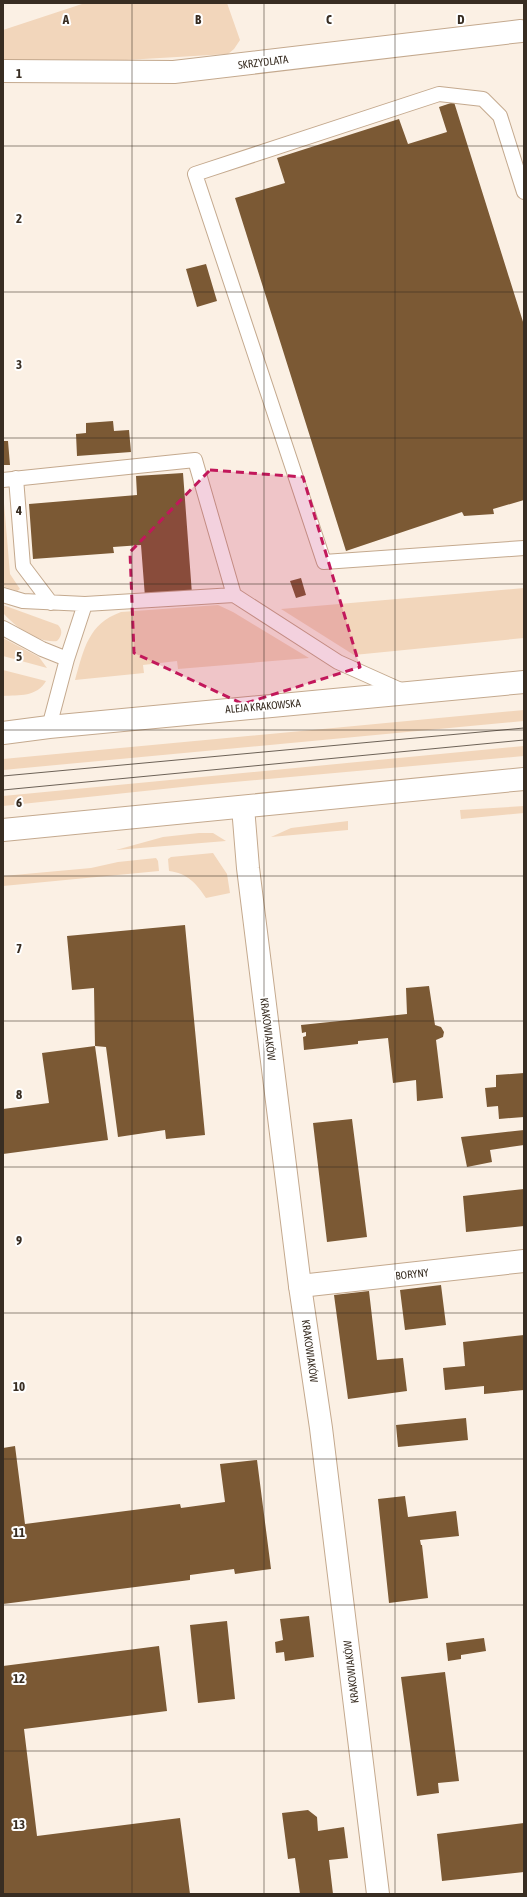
<svg xmlns="http://www.w3.org/2000/svg" width="527" height="1897" font-family="'Asap Condensed',sans-serif">
<rect width="100%" height="100%" fill="#fbf0e4"/>
<!-- green -->
<path fill="#f2d6bb" d="M85 3H227L240 40 234 49 228 54 109 61H3V30Z
M3 491 10 574 20 589 17 591 3 586Z
M524 588V638L354 655 281 609Z
M3 605 58 625C63 630 62 636 57 641 36 643 16 627 3 613Z
M218 605 233 612 309 658 178 669 177 661 143 665 144 673 75 680C84 649 88 624 121 612Z
M3 638 39 657 47 668 3 656Z
M3 670 46 681C37 697 19 695 3 696Z
M524 710V721L3 770V759Z
M524 746V756L201 785 3 806V796Z
M524 806V813L461 819 460 810Z
M348 821V830L271 837 291 828Z
M199 833H213L226 841 116 850 163 837Z
M213 853 227 874 230 893 206 898C197 884 187 873 169 871L168 859 171 857Z
M156 858 158 861 159 871 3 886V876L91 868 118 862Z"/>
<!-- building -->
<path fill="#7b5934" d="M454 102 524 325V500L493 509 494 514 464 516 462 512 346 551 235 198 285 183 277 158 399 119 408 144 447 132 439 107Z
M206 264 217 301 197 307 186 269Z
M113 421 114 431 129 430 131 452 77 456 76 434 86 433V423Z
M3 441H8L10 465H3Z
M183 473 192 594 145 597 141 545 113 547 114 553 33 559 29 504 137 495 136 476Z
M301 578 306 595 296 598 290 581Z
M185 925 205 1135 166 1139 165 1130 118 1137 106 1047 95 1046 94 988 72 990 67 936Z
M429 986 435 1025 441 1027 444 1032 443 1037 436 1040 443 1098 417 1101 416 1080 393 1083 388 1038 358 1041V1044L304 1050 303 1037 306 1036V1032L302 1033 301 1025 407 1014 406 988Z
M95 1046 108 1140 3 1154V1109L49 1103 42 1053Z
M524 1073V1117L499 1119 498 1106 487 1107 485 1088 496 1087V1075Z
M352 1119 367 1237 327 1242 313 1123Z
M524 1130V1145L490 1150 492 1162 467 1167 461 1137Z
M524 1189V1226L466 1232 463 1196Z
M441 1285 446 1325 405 1330 400 1290Z
M369 1291 377 1360 403 1358 407 1391 348 1399 334 1295Z
M524 1335V1390L484 1394V1386L445 1390 443 1368 465 1366 463 1342Z
M466 1418 468 1440 398 1447 396 1425Z
M15 1446 25 1524 180 1504 181 1508 225 1502 220 1464 257 1460 271 1569 235 1574 234 1569 190 1575V1580L3 1604V1448Z
M405 1496 408 1517 456 1511 459 1536 420 1540 421 1545H422L428 1598 389 1603 378 1499Z
M309 1616 314 1657 285 1661 284 1652 276 1653 275 1642 283 1640 280 1619Z
M227 1621 235 1699 198 1703 190 1625Z
M484 1638 486 1651 461 1655V1659L448 1661 446 1643Z
M159 1646 167 1711 24 1729 37 1836 180 1818 190 1894H3V1666Z
M445 1672 459 1781 438 1783 439 1793 417 1796 401 1677Z
M308 1810 317 1817 318 1831 344 1827 348 1858 329 1860 333 1894H300L295 1858 288 1859 282 1813Z
M524 1823V1872L442 1881 437 1834Z"/>
<g fill="none" stroke-linecap="round" stroke-linejoin="round">
<defs>
<path id="service" d="M524 192 500 116 483 99 439 94 195 174 324 562 524 548
M16 478 23 566 51 603
M3 480 195 460 234 595
M3 595 23 601 85 604 234 595 338 662 405 692
M3 628 42 649 67 659
M49 727 67 659 85 604"/>
<path id="minor" d="M3 71 174 72 521 31
M300 1286 524 1261"/>
<path id="tertiary" d="M243 807 248 868 300 1286 321 1428 378 1894"/>
<path id="secondary" d="M3 733 49 727 524 682
M3 830 524 779"/>
</defs>
<!-- service casing -->
<use href="#service" stroke="#c4a98e" stroke-width="16"/>
<!-- minor casing -->
<use href="#minor" stroke="#c4a98e" stroke-width="24"/>
<!-- tertiary casing -->
<use href="#tertiary" stroke="#c4a98e" stroke-width="24"/>
<!-- secondary casing -->
<use href="#secondary" stroke="#c4a98e" stroke-width="24"/>
<!-- service -->
<use href="#service" stroke="#fff" stroke-width="14"/>
<!-- minor -->
<use href="#minor" stroke="#fff" stroke-width="22"/>
<!-- tertiary -->
<use href="#tertiary" stroke="#fff" stroke-width="22"/>
<!-- secondary -->
<use href="#secondary" stroke="#fff" stroke-width="22"/>
<!-- tram -->
<path stroke="#6d6257" stroke-width="1" d="M3 776 524 728
M3 790 524 740"/>
</g>
<!-- marked area -->
<path fill="#c2185b" fill-opacity="0.2" stroke="#c2185b" stroke-width="3" stroke-dasharray="8 5" stroke-linejoin="round" d="M210 470 303 477 360 667 243 704 134 653 130 552Z"/>
<!-- grid -->
<path fill="none" stroke="#382d22" stroke-width="1" stroke-opacity="0.55" d="M132 3V1894M264 3V1894M395 3V1894M3 146H524M3 292H524M3 438H524M3 584H524M3 730H524M3 876H524M3 1021H524M3 1167H524M3 1313H524M3 1459H524M3 1605H524M3 1751H524"/>
<g text-anchor="middle" dominant-baseline="central" stroke-width="4" stroke-linejoin="round" paint-order="stroke">
<!-- street labels -->
<g font-size="11" fill="#382d22" stroke="#fff">
<text transform="translate(263 62) rotate(-7)">SKRZYDLATA</text>
<text transform="translate(263 706) rotate(-5)">ALEJA KRAKOWSKA</text>
<text transform="translate(268 1029) rotate(83)">KRAKOWIAKÓW</text>
<text transform="translate(412 1274) rotate(-6)">BORYNY</text>
<text transform="translate(310 1351) rotate(82)">KRAKOWIAKÓW</text>
<text transform="translate(351 1672) rotate(-97)">KRAKOWIAKÓW</text>
</g>
</g>
<g font-size="13" text-anchor="middle" font-weight="bold" fill="#382d22" stroke="#fff" stroke-width="4" stroke-linejoin="round" paint-order="stroke">
<text x="66" y="24">A</text>
<text x="198" y="24">B</text>
<text x="329" y="24">C</text>
<text x="461" y="24">D</text>
<text x="19" y="78">1</text>
<text x="19" y="223">2</text>
<text x="19" y="369">3</text>
<text x="19" y="515">4</text>
<text x="19" y="661">5</text>
<text x="19" y="807">6</text>
<text x="19" y="953">7</text>
<text x="19" y="1099">8</text>
<text x="19" y="1245">9</text>
<text x="19" y="1391">10</text>
<text x="19" y="1537">11</text>
<text x="19" y="1683">12</text>
<text x="19" y="1829">13</text>
</g>
<!-- border -->
<rect width="527" height="1897" fill="none" stroke="#382d22" stroke-width="8"/>
</svg>
